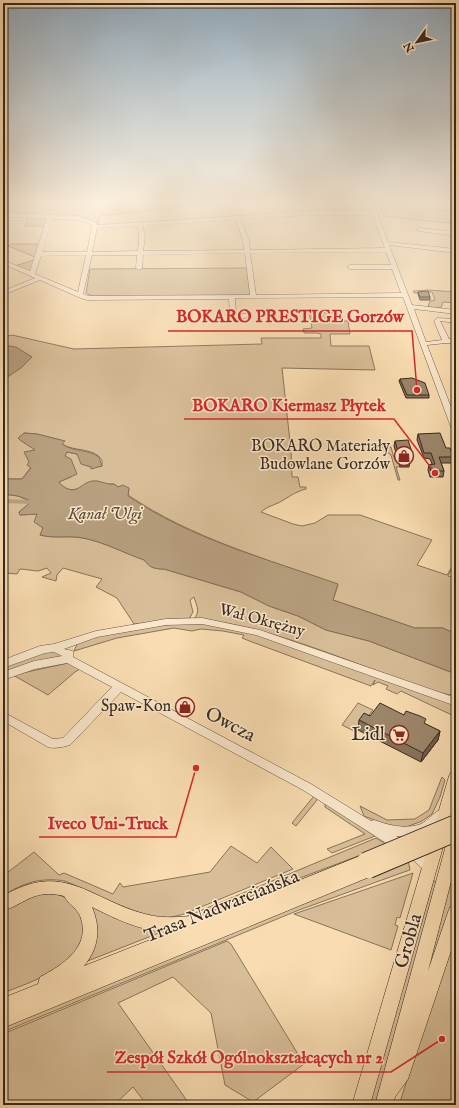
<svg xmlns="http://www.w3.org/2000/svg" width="459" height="1108" font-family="'IM FELL English',serif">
<rect width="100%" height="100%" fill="#f9dcb1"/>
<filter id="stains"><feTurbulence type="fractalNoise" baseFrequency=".005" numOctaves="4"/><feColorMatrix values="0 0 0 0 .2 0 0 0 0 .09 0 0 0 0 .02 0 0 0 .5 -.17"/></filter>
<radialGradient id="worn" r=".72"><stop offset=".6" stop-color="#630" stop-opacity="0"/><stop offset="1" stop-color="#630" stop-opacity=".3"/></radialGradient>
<!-- green -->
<path fill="#d8be98" stroke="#88745b" d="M3 202H236L99 216 98 225 87 218 48 219 45 226H25L28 217 3 214Z
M347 202H363L367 212H336L335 209 349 208Z
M377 203 456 212V224L384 216Z
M11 244H41L32 270 25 271 15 266 34 260 35 257 8 246Z
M247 268 250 295 92 296 86 293 90 269Z
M428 290 456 292V303L443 302 441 308 428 307 430 301 435 300 432 292 414 293 413 291Z
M309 312H333L336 321H348L350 334H330L331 346H369L375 370 282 368 291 451 292 477H298L300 487H306V489C294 492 288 498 278 503 271 506 267 507 261 512L293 524 302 526 315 523 328 515H360L432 540 417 565 447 575 456 560 448 576 456 578V634L443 628H415L333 600 338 585C267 559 191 538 128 495L129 489 118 487 114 484H103L97 481C85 486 68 497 59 482L71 477 65 456 67 452 77 454 85 465 91 467V468L102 466V460C94 447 74 452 62 444L64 441 37 434 24 433 20 440 36 450 29 462 31 467 22 479H9L3 477V337L12 335 74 349 262 344 261 338H321V334L317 333H304L303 329 312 328Z
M376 447H391L394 458 398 459 400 467H396L400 480H398L391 455 385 451H340L376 449Z
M3 494 18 496 32 502 19 512 20 515 37 514 43 529 40 535C55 539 68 535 83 538 104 542 124 553 145 560 150 568 155 569 164 569L241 592 269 606 298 616 326 630 369 641 456 674V696C427 691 400 679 372 669 315 648 255 624 194 619 201 611 196 605 194 597L190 600 193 612 189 619 134 624 117 598 96 587 102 579 63 568 57 575 56 581 42 577 51 573 47 568 38 571 20 569 17 574 3 573Z
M199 623 246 630 444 700 456 707V717L401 691 397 694 386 689 388 686 378 682 373 685 375 680 371 686 252 642 242 638 244 635 223 631 201 629 192 631 174 628 117 638 74 651 78 642C116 626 158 625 199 623Z
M52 650 68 659 3 676V666Z
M73 662 82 668 75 672 48 695 13 675Z
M358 703 373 710 356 732 342 725Z
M442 777 445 780 440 797 432 814 422 821 409 826 402 828 387 825 364 816 360 806 387 820 415 819 429 810Z
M314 796 317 798V800L296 826 292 823Z
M325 803 375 836 332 853 327 849 365 834 325 807Z
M376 838 387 845 189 920 185 917Z
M231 846 257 863 271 847 293 869 184 914 164 919 137 913 65 881C41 877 22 883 3 896V876L34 852 59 875 64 873 113 894 120 883 123 887 210 872Z
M408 860 410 870 404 872 299 910 3 1032V1025Z
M456 872V898L416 1016 449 887Z
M413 873 400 918 397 917 395 925 398 926 391 950 294 914Z
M432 880 437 882 375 1105H369Z
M47 891C63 895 75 901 82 917 99 961 33 981 3 993V910L7 906Z
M86 901 160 929 159 933 85 962Z
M456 927V945L452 952 455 954 456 952V1100L454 1103 456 1105H399Z
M227 941 231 944 304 1064 253 1102 225 1085 211 1013 173 977 118 1003 190 1105H147L133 1087 114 1105H3V1034Z"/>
<!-- water -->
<path fill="#b79f7f" stroke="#847058" d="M3 345 16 347 32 357 21 368 3 380Z
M24 433 37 434 65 441 62 444C73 452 88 449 99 457L102 466 91 469V467L81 464 77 454 67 452 65 456 71 459 77 474 59 482C61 485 63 486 66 488 78 494 81 483 92 481 100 480 106 485 114 484L118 487 123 485 129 488 128 496C191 539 267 559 338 584L333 600 415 628H443L456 634V674L369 641 326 630 298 616 269 606 241 592 164 569C155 569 150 568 144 560 124 553 104 542 83 538 69 535 55 539 40 535L43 528 34 522 37 514 20 515 19 512 32 501 18 496 3 494V477L10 479H22L31 468 27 465 29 462 24 452 35 450 20 440 18 438Z"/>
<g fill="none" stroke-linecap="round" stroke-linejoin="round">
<!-- stream -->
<path stroke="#847058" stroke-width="1.5" d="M3 205 60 202"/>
<!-- canal -->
<path fill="#b79f7f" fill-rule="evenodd" d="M3 499 32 500 42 504 43 505 40 507 31 504 3 503Z"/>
<defs>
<path id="minor" d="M367 202H373L388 242 456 249V253L389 245 412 305 456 310V314L414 309 426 342 442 340 434 321 437 318 456 319V323L440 321 449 339 456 340V344L446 343 427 345 456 420V432L452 430 403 297 235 298 236 314H247L250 316C246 319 234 319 230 316L229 299 87 300 78 297 40 280 3 295V291L35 278 3 264V260L30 271 47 218 3 217V213L78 216 95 222 97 225 313 211H371ZM313 215H372L385 248 250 250 249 241 241 219ZM52 219 77 220 91 224 92 227 87 252H42ZM236 220 243 241 244 250 143 251 145 237 143 226ZM138 226 139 237 138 251 92 252 97 228ZM386 252 391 265H350L347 267 350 269H392L401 293 256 295 250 253ZM245 253 250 295 88 296 83 294 92 255H137L136 268 139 270 142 268 143 255ZM86 255 78 292 35 274 41 256Z
M420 228 456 232V236L418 231 417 230Z
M202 618 260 630 456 698V706L256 635 202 624 166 625 97 637 64 649 73 651V657L311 784 371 821 374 820C388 825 403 829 418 825 429 822 437 806 447 809L449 813C439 832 415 838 396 836 409 844 429 853 436 868L434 872 430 874 426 872 413 860 303 790 121 692 70 745C63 747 55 749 48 747L3 721V712L53 739 63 738 112 687 67 663 35 669 3 680V672L34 661 62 656 54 652 45 653 3 668V660L40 646 54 644 96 631 166 619Z"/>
<path id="major" d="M456 770V801L370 1105H352L449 776 451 772Z
M456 828V862L428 971 448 912 450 907 456 905V936L408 1079 395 1097 393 1105H375L449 834 451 830Z
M365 854 370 856 373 861 371 864 374 865 377 870 374 875 3 1028V998L38 984 40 977C63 965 92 946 80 916 76 907 68 904 64 896 34 889 28 902 3 911V896C64 860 89 899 145 914 165 920 186 916 206 915L210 916ZM92 907C116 919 142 932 170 932L84 966C99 948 101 928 92 907Z"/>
</defs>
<!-- minor casing -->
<use href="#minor" stroke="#685643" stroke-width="1"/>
<!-- major casing -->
<use href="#major" stroke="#37291e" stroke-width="1"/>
<!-- minor -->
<use href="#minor" fill="#fbe8cc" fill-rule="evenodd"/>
<!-- major -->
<use href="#major" fill="#f9dcb1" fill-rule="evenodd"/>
<defs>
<path id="major-bridge" d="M365 861 456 823
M369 870 456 833"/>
</defs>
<!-- major-bridge casing -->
<use href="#major-bridge" stroke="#37291e" stroke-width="18" stroke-linecap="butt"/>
<!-- major-bridge -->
<use href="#major-bridge" stroke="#f9dcb1" stroke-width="16"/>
</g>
<!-- wall -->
<path fill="#86735b" stroke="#37291e" d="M418 292 430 297V300H420L418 294Z
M400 379 429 395V398H406L399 381Z
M418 434 446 448 453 457 452 463H441L444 471 443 477H430L428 470 429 465 432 464 430 459 424 458 417 440Z
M395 441 412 452 411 458H409L410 461 409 467H400L394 446Z
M404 715 425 724 440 731 438 740 421 762 358 730 359 720 370 716Z"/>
<!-- shaded-wall -->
<path fill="#6d5e4a" stroke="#37291e" d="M440 731 438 740 421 762 423 753Z"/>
<!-- building -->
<path fill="#9c866a" stroke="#37291e" d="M428 291 430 297H420L418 292Z
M412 378 425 383 429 395H407L400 379Z
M440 433 446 448H450L453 457H439L444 471H431L429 465 435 464 431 453H424L418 434Z
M408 440 412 452 408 453 410 461H401L395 441Z
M380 703 404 715 406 711 420 716 426 719 424 723 440 731 423 753 359 720 364 713 370 716Z"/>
<!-- sky -->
<linearGradient id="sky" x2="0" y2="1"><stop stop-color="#94acbe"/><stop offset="0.57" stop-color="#fcefdc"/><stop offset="1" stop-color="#fcefdc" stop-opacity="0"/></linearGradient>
<rect width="459" height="357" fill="url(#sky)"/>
<!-- icons -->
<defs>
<symbol id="shop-ring" viewBox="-11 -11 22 22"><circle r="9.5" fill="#fbe8cc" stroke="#8f2418" stroke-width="1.5"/><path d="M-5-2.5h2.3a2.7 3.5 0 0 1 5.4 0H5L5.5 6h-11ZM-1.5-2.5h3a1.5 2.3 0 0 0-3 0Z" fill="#8f2418"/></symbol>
<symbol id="supermarket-ring" viewBox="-11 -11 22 22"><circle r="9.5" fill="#fbe8cc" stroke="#8f2418" stroke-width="1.5"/><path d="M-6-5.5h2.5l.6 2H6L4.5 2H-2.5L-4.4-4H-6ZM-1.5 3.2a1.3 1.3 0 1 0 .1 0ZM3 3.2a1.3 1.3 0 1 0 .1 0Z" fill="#8f2418"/></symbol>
</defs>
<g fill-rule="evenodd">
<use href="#shop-ring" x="393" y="445" width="22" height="22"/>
<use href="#shop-ring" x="174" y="696" width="22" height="22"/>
<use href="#supermarket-ring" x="388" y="724" width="22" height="22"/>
</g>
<g text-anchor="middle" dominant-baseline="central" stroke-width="3" stroke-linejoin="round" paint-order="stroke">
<!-- poi labels -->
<g font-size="16" fill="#37291e" stroke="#fbe8cc" text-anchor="end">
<text x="390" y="447">BOKARO Materiały<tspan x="390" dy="18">Budowlane Gorzów</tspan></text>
<text x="171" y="707">Spaw-Kon</text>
</g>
<!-- street labels -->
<g font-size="16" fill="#37291e" stroke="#fbe8cc">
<text transform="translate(262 621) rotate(15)">Wał Okrężny</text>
</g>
<!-- water labels -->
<g font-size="17" font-style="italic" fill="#5d4c3b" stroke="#fbe8cc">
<text x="105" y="514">Kanał Ulgi</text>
</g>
<!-- near-street labels -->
<g font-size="19" fill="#37291e" stroke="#fbe8cc">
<text transform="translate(230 725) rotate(28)">Owcza</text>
<text transform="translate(222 907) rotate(-22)">Trasa Nadwarciańska</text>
<text transform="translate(409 941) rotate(-74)">Grobla</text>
</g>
<!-- near-poi labels -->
<g font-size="19" fill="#37291e" stroke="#fbe8cc" text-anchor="end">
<text x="385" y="735">Lidl</text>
</g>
</g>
<!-- callouts -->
<path fill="none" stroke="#d62828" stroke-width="1.5" d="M417 390L412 331H168M435 473L394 419H184M196 768L176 837H39M442 1039L391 1072H107"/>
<g fill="#d62828" stroke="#fbe8cc" stroke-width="1.5">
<circle cx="417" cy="390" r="4"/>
<circle cx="435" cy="473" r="4"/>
<circle cx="196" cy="768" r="4"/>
<circle cx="442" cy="1039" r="4"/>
</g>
<g font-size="17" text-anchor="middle" font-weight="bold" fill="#d62828" stroke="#fbe8cc" stroke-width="3" stroke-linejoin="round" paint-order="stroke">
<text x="290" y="322">BOKARO PRESTIGE Gorzów</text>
<text x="289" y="411">BOKARO Kiermasz Płytek</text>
<text x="108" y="829">Iveco Uni-Truck</text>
<text x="249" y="1063">Zespół Szkół Ogólnokształcących nr 2</text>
</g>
<!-- margin -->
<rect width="459" height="1108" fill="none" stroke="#f9dcb1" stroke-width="16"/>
<rect x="4" y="4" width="451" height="1100" fill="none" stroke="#37291e" stroke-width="2"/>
<rect x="8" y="8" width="443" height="1092" fill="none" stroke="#37291e"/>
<!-- north arrow -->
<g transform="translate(417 42) rotate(237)" stroke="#fbe8cc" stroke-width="3" paint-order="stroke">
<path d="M0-3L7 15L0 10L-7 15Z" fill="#37291e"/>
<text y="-6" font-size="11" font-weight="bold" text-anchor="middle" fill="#37291e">N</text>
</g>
<rect width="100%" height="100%" filter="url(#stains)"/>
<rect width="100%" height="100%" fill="url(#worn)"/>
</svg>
